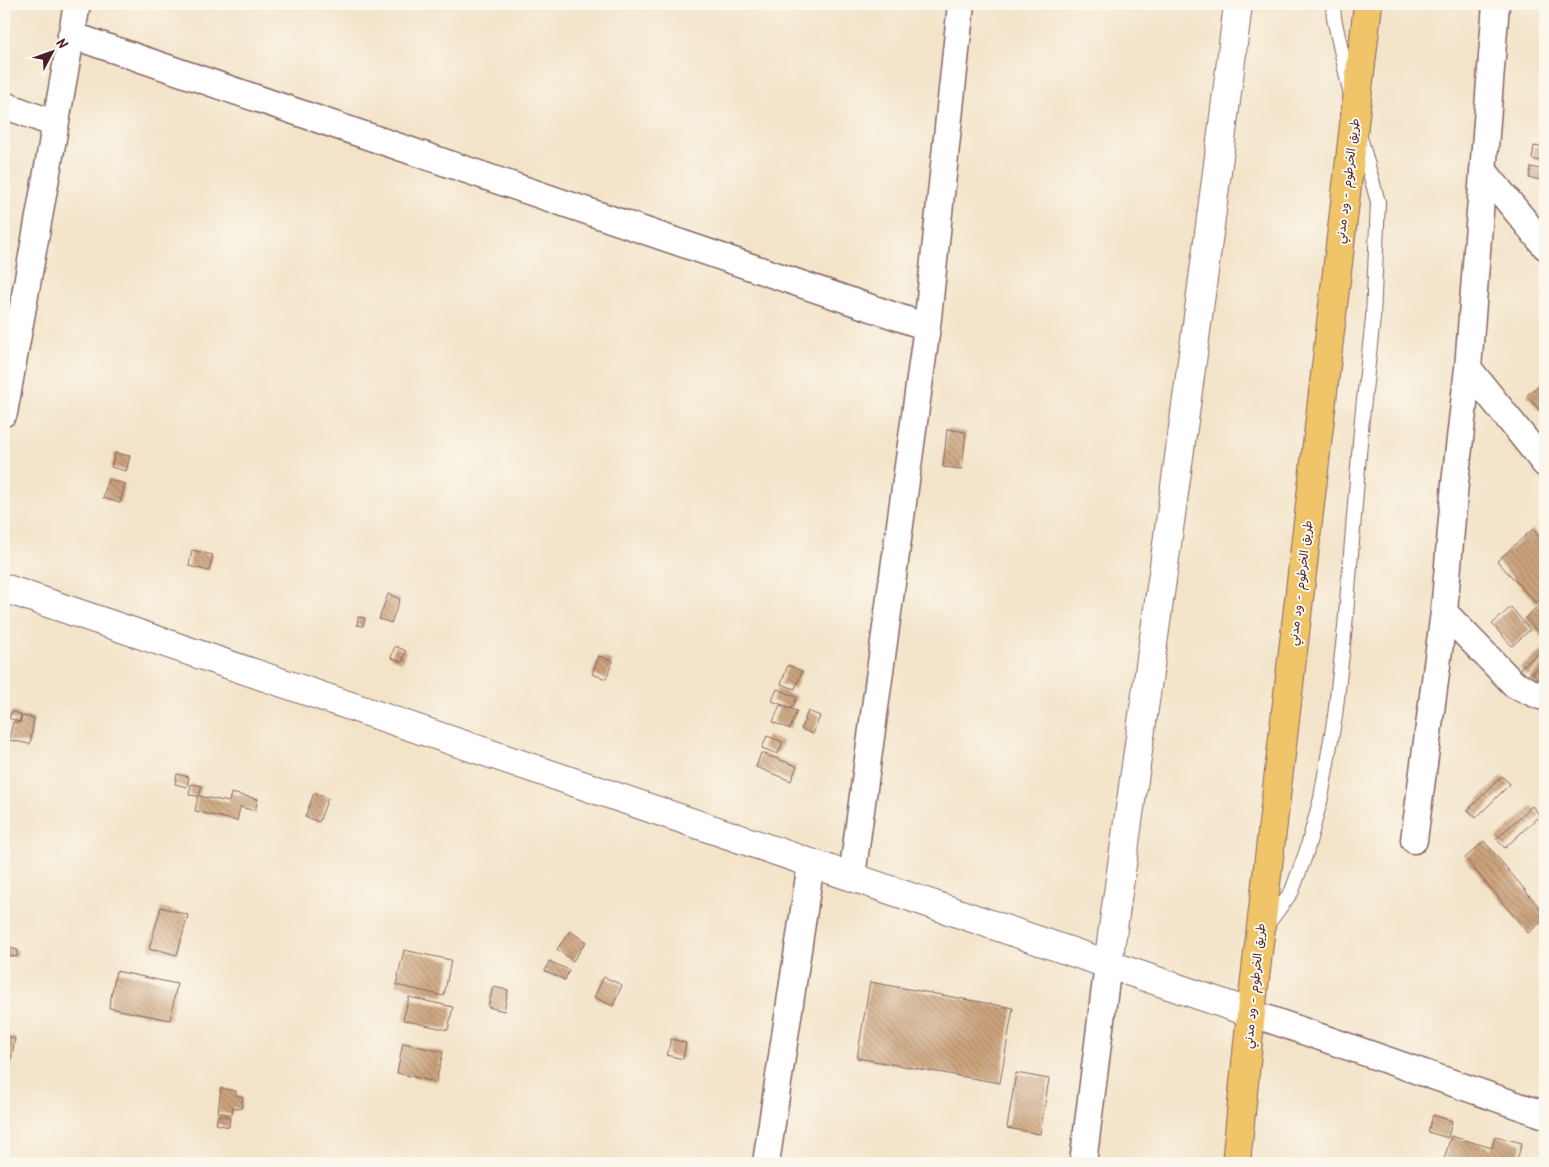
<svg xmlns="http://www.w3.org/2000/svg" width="1549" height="1167" font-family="Kalam,'Playpen Sans Arabic',sans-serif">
<defs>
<pattern id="building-back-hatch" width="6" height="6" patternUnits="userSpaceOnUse" patternTransform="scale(1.25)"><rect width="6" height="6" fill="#cca47d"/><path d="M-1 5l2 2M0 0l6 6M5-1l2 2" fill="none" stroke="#a88567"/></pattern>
</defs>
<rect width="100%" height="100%" fill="#fbf7ec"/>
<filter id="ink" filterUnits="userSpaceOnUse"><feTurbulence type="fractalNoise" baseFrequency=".02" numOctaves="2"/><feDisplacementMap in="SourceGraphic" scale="10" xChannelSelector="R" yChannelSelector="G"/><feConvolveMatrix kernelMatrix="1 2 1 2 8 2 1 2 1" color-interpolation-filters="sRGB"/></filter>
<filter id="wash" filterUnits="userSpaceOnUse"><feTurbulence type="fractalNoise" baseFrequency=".0096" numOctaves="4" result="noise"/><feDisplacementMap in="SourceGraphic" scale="20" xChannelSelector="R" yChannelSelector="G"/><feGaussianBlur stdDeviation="1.12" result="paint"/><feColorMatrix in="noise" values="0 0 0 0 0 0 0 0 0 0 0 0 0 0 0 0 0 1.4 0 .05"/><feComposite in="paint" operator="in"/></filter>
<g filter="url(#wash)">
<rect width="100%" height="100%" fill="#f3e4c9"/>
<g id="blocks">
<!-- building -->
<path fill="url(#building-back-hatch)" d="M1534 146 1545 148 1544 162 1532 159Z
M1531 167 1545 170 1543 180 1529 178Z
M1545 380V417L1527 395Z
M947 429 966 432 962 469 943 467Z
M115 453 130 456 126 471 111 467Z
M108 479 125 484 120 503 103 498Z
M1533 529 1545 544V595L1536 603 1497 561Z
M192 550 213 555 209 571 189 566Z
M388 594 400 599 391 623 379 619Z
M1545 599V640L1525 618Z
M1511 607 1530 630 1512 646 1492 624Z
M358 617 365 618 363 626 357 625Z
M395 646 406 651 402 662 391 658Z
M1545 648V661L1527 676 1520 668Z
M599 656 613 661 606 679 592 674Z
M1545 663V687L1541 691 1530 677Z
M788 665 802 671 795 689 781 684Z
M777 689 797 697 792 708 772 701Z
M780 705 797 711 790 729 773 722Z
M12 711 21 715 19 722 9 718Z
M808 711 820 716 813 734 801 729Z
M22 716 34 718 30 744 9 740 13 722 20 723Z
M767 736 783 742 778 754 762 748Z
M761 753 797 766 791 781 756 767Z
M177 774 189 777 187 787 175 784Z
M1502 776 1510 784 1476 818 1468 810Z
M191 784 202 786 199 796 229 802 231 793 258 799 255 811 240 807 237 821 195 811 198 796 189 795Z
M314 793 328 798 319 822 305 817Z
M1532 806 1540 815 1505 848 1496 839Z
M1484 841 1545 914V919L1528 933 1465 858Z
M4 902 8 903 5 921H4Z
M161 907 188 915 177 955 155 949V951L149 949Z
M570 931 586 942 573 961 557 949Z
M4 947 18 950 17 957 4 955Z
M404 950 451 960 444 996 396 985Z
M549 961 569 970 565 980 545 971Z
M116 971 177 984 170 1020 109 1008Z
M604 977 622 985 613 1006 594 997Z
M870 982 1013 1008 1000 1083 857 1058Z
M493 987 508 990 504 1011 488 1007Z
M409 997 453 1007 448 1030 403 1020Z
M4 1036 15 1038 8 1078 4 1077Z
M671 1039 686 1043 683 1059 667 1055Z
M403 1043 443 1052 436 1082 397 1073Z
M1016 1073 1049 1079 1040 1134 1007 1128Z
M221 1088 236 1091V1095L243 1097 241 1109 233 1107 232 1115 218 1112Z
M218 1115 230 1117 229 1127 216 1124Z
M1433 1115 1452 1121 1448 1138 1428 1132Z
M1451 1136 1492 1148 1495 1136 1522 1143 1516 1163H1443Z"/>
</g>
</g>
<g filter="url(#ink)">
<use href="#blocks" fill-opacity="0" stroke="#856462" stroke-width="1"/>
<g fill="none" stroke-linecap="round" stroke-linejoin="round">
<defs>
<path id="service" d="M1333 4 1334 18 1350 91
M1266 926 1292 891 1306 853 1321 798 1335 716 1345 627 1362 418 1373 318 1378 202 1360 137"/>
<path id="minor" d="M71 35 927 327
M4 105 55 124
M1483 170 1545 246
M1468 368 1545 464
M4 413 77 4
M1444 612 1515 685 1540 696 1545 692
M1414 840 1444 612 1455 483 1468 368 1496 4
M852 876 927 327 961 4
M1251 1013 1545 1115
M766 1163 811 863
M1083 1163 1108 964"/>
<path id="tertiary" d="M4 588 1251 1013
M1108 964C1153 644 1199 325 1238 4"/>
<path id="trunk" d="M1236 1163 1251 1013 1368 4"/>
</defs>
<!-- service casing -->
<use href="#service" stroke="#856462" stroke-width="16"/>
<!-- minor casing -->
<use href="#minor" stroke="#856462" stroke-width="29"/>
<!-- tertiary casing -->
<use href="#tertiary" stroke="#856462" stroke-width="30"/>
<!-- trunk casing -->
<use href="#trunk" stroke="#856462" stroke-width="30"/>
<!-- service -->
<use href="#service" stroke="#fff" stroke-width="14"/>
<!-- minor -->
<use href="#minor" stroke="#fff" stroke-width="26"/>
<!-- tertiary -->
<use href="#tertiary" stroke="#fff" stroke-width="28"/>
<!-- trunk -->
<use href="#trunk" stroke="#f0c469" stroke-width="28"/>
</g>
</g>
<g text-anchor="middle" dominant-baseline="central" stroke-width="4" stroke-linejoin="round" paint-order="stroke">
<!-- street labels -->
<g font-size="12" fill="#4a1f2b" stroke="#fbf7ec">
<text transform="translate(1348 181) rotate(-83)">طريق الخرطوم - ود مدني</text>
<text transform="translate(1301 583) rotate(-83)">طريق الخرطوم - ود مدني</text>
<text transform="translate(1255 986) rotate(-84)">طريق الخرطوم - ود مدني</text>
</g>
</g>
<!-- margin -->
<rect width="1549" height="1167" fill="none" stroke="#fbf7ec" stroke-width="20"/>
<!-- north arrow -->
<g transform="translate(52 52) rotate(49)" stroke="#fbf7ec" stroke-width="4" paint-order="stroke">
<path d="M0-4L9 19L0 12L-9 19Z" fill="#4a1f2b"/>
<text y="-8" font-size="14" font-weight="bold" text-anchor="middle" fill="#4a1f2b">N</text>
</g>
</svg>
